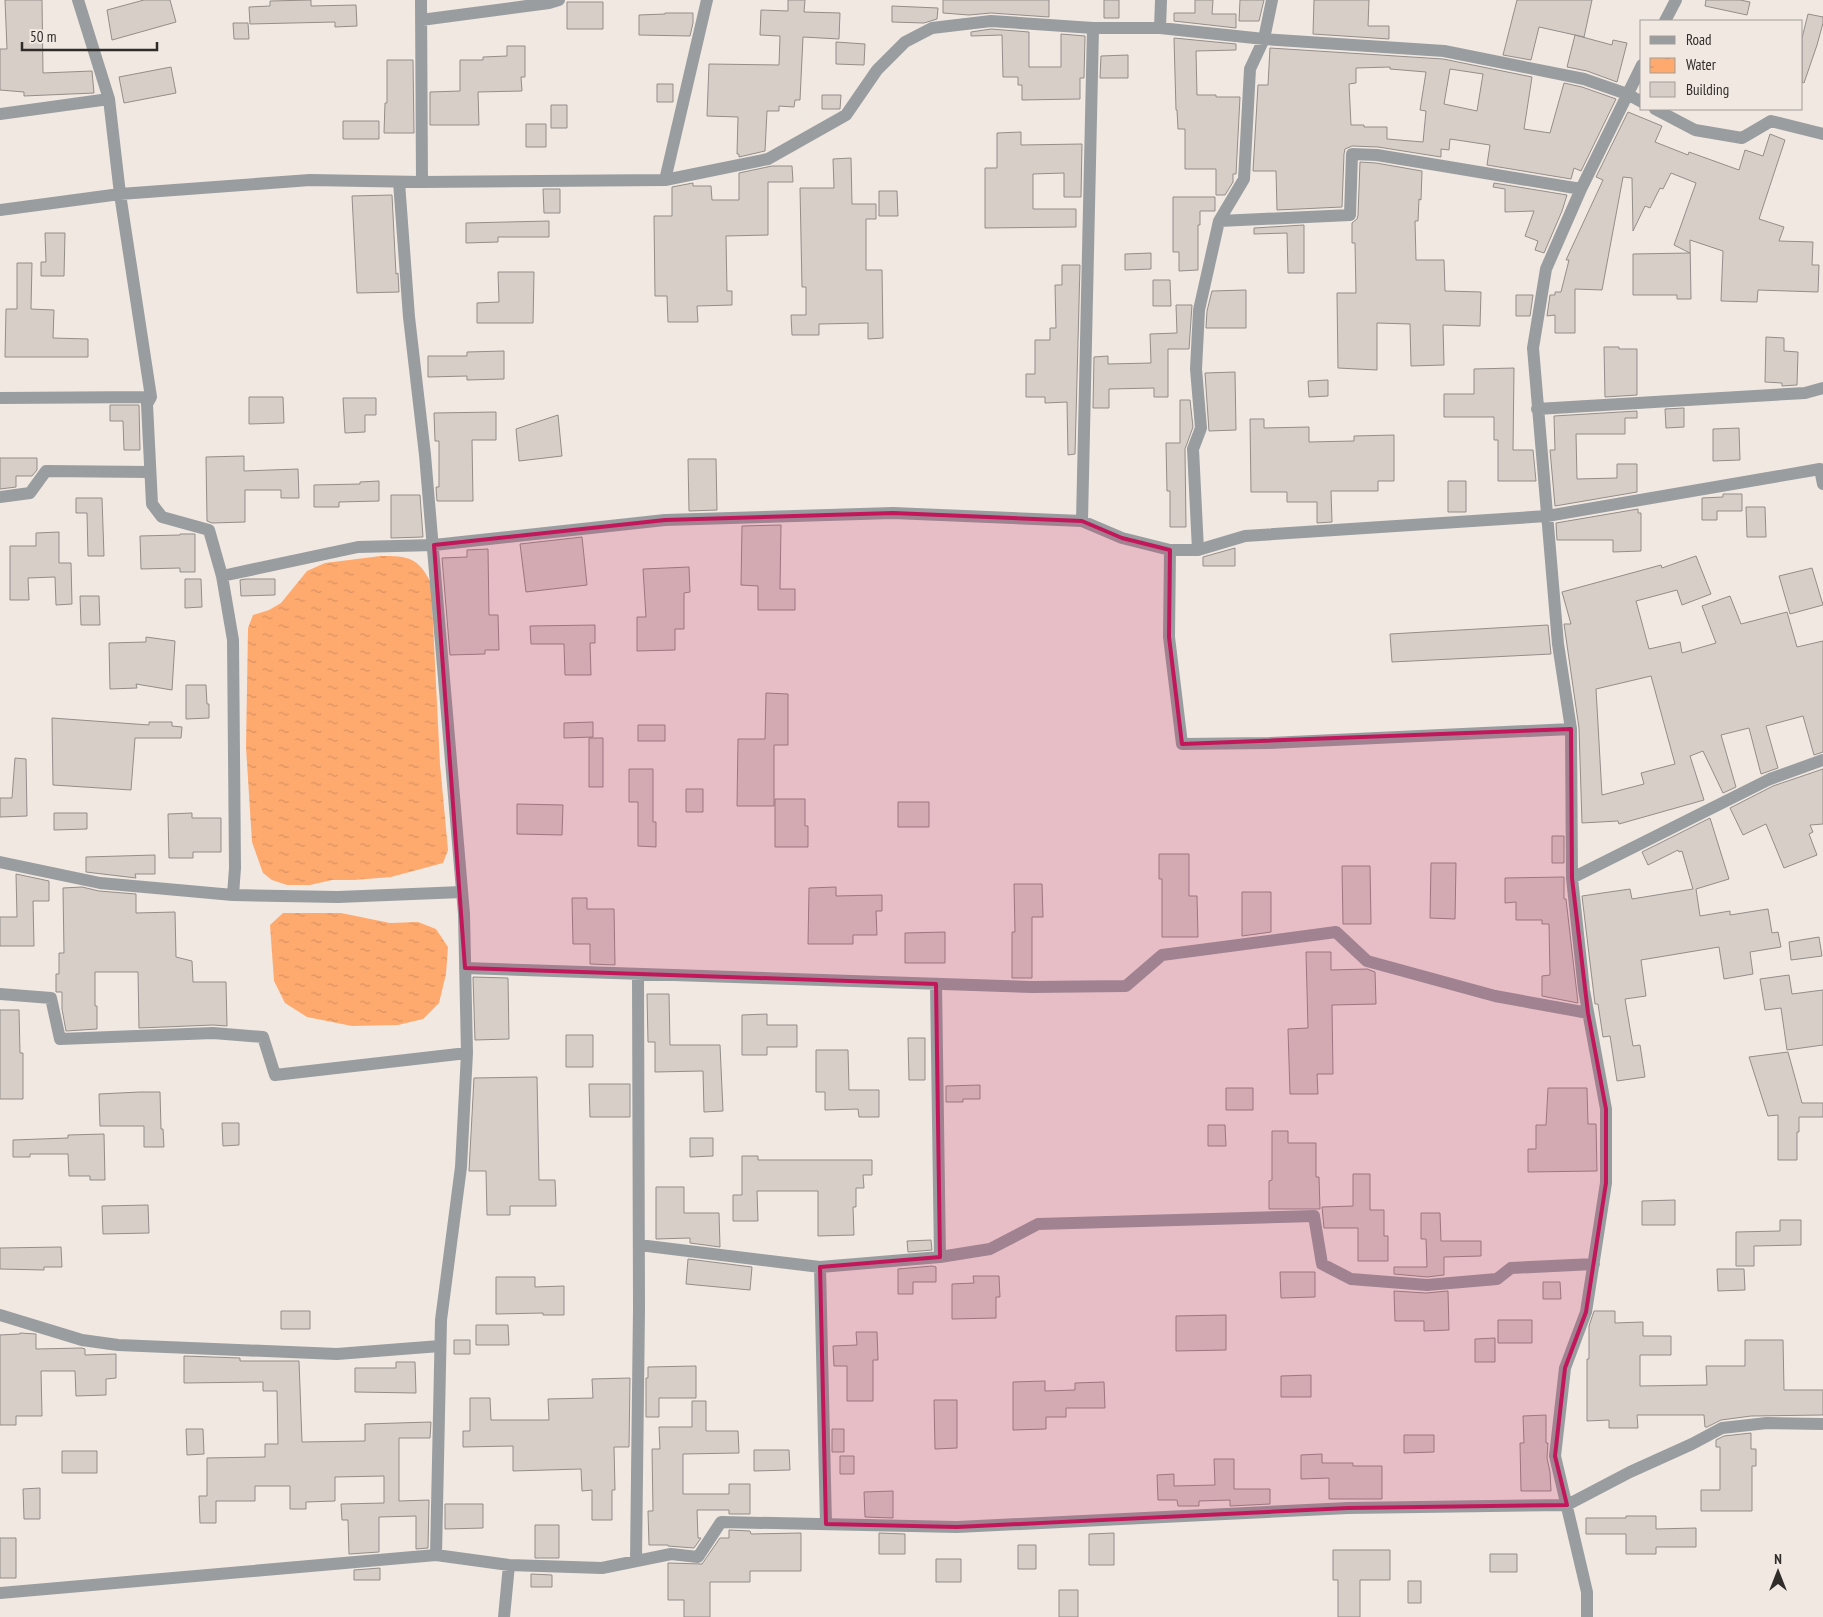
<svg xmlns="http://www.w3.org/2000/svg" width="1823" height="1617" font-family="'PT Sans Narrow',sans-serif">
<defs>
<pattern id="water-ripples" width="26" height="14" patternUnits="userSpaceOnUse" patternTransform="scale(1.25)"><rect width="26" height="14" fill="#feaa6f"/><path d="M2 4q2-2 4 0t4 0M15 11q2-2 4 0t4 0" fill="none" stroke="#da9260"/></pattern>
</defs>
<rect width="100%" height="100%" fill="#f1e8e2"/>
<!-- water -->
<path fill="url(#water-ripples)" d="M381 556C408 556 418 557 431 583L440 764 448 850 443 863 391 877 354 880H332L310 885H287L272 880 263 873 252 842 246 747 248 628 253 615 269 610 281 603 307 571 325 563Z
M283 913H341L390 923 418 922 436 929 448 947 446 974 439 1003 423 1019 398 1025 352 1026 307 1017 285 1003 274 981 270 925Z"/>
<!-- building -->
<path fill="#d7cec8" stroke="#958d88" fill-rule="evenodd" d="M5 0H42L43 73 92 71 94 93 24 96V92L0 90V49H7Z
M144 0H170L176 22 112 40 107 10Z
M311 0V6L356 5 357 26 335 27V22L250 24 249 7 270 6V1Z
M788 0H805L804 12 840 13 839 39 803 37 800 100H795L794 107 779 106V111H767L765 151 739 157V154H737L738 117 707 116 709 64 779 65 780 36 760 35 761 10 788 11Z
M943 0H1049V17L991 13 969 15 943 13Z
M1104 0H1119V18H1104Z
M1195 0H1213L1212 14H1236V28L1174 21V13H1195Z
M1240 0H1264L1259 21H1239Z
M1314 0H1369L1368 26H1389V39L1313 34Z
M1517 0H1592L1584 37 1539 27 1531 60 1503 55Z
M1706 0H1740L1750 2 1747 15 1705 6Z
M567 2H603V29H567Z
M892 6 938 8 937 19 924 23 892 22Z
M665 13H693V23L690 36 639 35V15L665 14Z
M1808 14 1823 17V23L1817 45 1804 83 1802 82V38Z
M233 23H248L249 39H234Z
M991 29 1029 32V67H1061V34L1085 36 1084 78H1080V99L1022 100V85H1018V77H1003L1002 35 971 36V32Z
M1575 35 1612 45 1613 40 1627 43 1617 82 1587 71 1567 67Z
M1174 38 1236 44V50L1196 51 1197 95H1216V97H1240L1236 174H1233V182L1225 195H1216V169H1185V129H1178L1177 110H1176Z
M836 42 865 44 864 65 836 64Z
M507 46H525V77H521L522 91 478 92 479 125H430V92L460 91V60H483V57L507 56Z
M1270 48 1443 59 1532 77 1524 129 1550 133 1564 83 1582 87 1616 99 1581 171 1574 168 1571 179 1487 165 1490 145 1450 139 1449 150 1441 149V157L1378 147 1352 146 1345 149 1344 154 1342 207 1277 210 1276 171H1253L1258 85H1268ZM1390 67V69L1426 72 1420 110 1426 111 1423 142 1387 139V127H1364V125H1351L1349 84 1356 83V68ZM1450 69 1483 74 1477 111 1444 104Z
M1128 55V78H1100L1101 56Z
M387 60H413L414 133H384L385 103H387Z
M171 67 176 93 124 103 119 77Z
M657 84H673V102H657Z
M822 95H841L840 109H822Z
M551 105H567V128H551Z
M1628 112 1662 126 1655 142 1688 155 1689 152 1739 170 1745 150 1763 156 1770 134 1785 140 1759 219 1784 227 1779 241 1813 242 1812 265H1819L1818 292 1758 290 1757 302 1721 301 1723 251 1690 240 1691 299H1677V295H1633V254L1690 253 1674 245 1696 183 1671 173 1663 189 1660 188 1650 208 1645 206 1633 231 1632 178 1623 177 1602 290 1575 289V333H1555V315L1547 316 1550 295H1555V292H1561L1569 260H1566L1603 180 1596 177Z
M343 121H379V139H343Z
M526 124H546V147H526Z
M1021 132V145L1082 144 1081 197H1064V173L1033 174V209H1076V227L985 228V168H997V133Z
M851 158 852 204H876V219H866V270H882L883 338 868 339V323L819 324V335H792L791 315H806V287H802L800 188H834L833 159Z
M1360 162 1376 163 1422 171 1421 200 1419 199 1418 221H1415L1416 260H1444L1445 291 1481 292 1480 326 1443 325 1444 365 1411 366 1410 324 1377 323V370L1338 368 1337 293H1356L1355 243H1352V223L1357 219 1358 215Z
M772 166H792L793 182H768V235L726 236 727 291H732V305L697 306 698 322H668L667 296H655L654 216H672V187L693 183V186H711L712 200H739V173Z
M1494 183 1567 195 1562 211 1544 253 1535 250 1538 241 1525 236 1534 211 1505 212V189L1493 187Z
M543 189H560V213H544Z
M879 191H897L898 216H879Z
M392 195 396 274 398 273 399 292 357 293 352 196Z
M1173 197H1215V211H1200V225H1198V270L1179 271V252H1173Z
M549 221V237H498V242L466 243V223Z
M1304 225V273H1288L1287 233 1254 234V228Z
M45 233H65L64 276H41V262H46Z
M1151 253V269L1125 270V254Z
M17 263H32L31 309 54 310 53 338 88 339V357H5L6 309H17Z
M1062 265H1080L1075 454 1068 455 1067 402 1045 403V397H1026V374H1035V340H1050V328H1056L1055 285H1062Z
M498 272H534L533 323H477V303L499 302Z
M1153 280H1170L1171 306H1153Z
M1246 290V328H1206L1207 311 1212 291Z
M1516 295H1533L1530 316H1516Z
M1176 305H1192L1189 349H1168V397H1154V388L1109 389V408H1093L1094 357 1108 356V364L1151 363 1150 334 1177 333Z
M1766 337 1784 338V351L1798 352 1797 385 1782 386V383L1765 382Z
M1604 347H1619V349H1637V395L1605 397Z
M504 351V379L467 380V376L428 377V356H467V352Z
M1514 368 1513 450H1533L1536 481H1498V440H1494V417H1444V394H1474V369Z
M1235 372 1236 430 1209 431 1205 373Z
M1328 380V396L1309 397 1308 381Z
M249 397H283L284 423 249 424Z
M343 398H376V415H365V432L345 433Z
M1180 400H1190L1193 427 1185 449 1186 527H1170V491H1167L1166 443H1180Z
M110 405H139L140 450H124L123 421H110Z
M1684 408V427L1666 428 1665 409Z
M1637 411V418H1625V434H1576L1577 479 1617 478V464H1637V492L1555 506 1550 450H1555L1554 416Z
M496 412V440H472L473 501H437L436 487H439V441H435L434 413Z
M558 415 562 456 519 461 516 429Z
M1250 419H1264V428L1309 427V442L1354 441V436L1394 435V481H1378V491H1331L1332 522 1317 523V502H1287V492H1251Z
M1739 428 1740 460 1713 461V429Z
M244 456V471L298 469 299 498H281V490H245V522L212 523 207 521 206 457Z
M0 458H37V470L32 476H16V487L0 489Z
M688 459H716L717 510 689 511Z
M379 481V501L339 502V507H314V485L360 484V482Z
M1448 481H1466V512H1448Z
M1723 494H1742V511H1717V520H1702V498L1723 497Z
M391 495H420L423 537 391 538Z
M76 498H102L104 556H88L87 513H76Z
M1746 507H1765L1766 537H1747Z
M1638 509V513H1641V551L1613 552V540H1557L1556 523Z
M781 525 780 589H795V610H758V586L741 585 742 526Z
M59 532V563H71L72 604 56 605 55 577 28 578 29 600H10V546H36V533Z
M180 534H195V572H180V568L141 569 140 536 180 535Z
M582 537 587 585 526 592 520 544Z
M1235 548V566H1203V557Z
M488 549 489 615H498L499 650H485V654L450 655 442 558 467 557V550Z
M1696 556 1711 594 1682 605 1677 590 1636 601 1649 649 1680 642 1682 653 1716 643 1702 606 1730 596 1741 624 1787 612 1797 647 1823 641V752L1814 755 1803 716 1766 726 1778 768 1761 774 1749 728 1721 735 1736 787 1723 793 1703 751 1690 756 1704 800 1619 824 1618 821 1582 823 1579 728 1564 624H1571L1562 592 1661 565 1662 568ZM1651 676 1675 764 1641 773 1644 784 1602 795 1596 689Z
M689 567 690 592 684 593V629H675V650L637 651V617H646L643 569Z
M1812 568 1823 605 1790 614 1779 576Z
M185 579H201L202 607 185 608Z
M246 579H275V595L241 596 240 580Z
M80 596H99L100 625H81Z
M595 625V643H590L591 675H565L564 644H531L530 626Z
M1548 625 1551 654 1392 662 1390 634Z
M146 637 175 641 172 690 136 684 137 688 110 689 109 643 146 642Z
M186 685H206L207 704H209V718L186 719Z
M766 693 788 694V745H774V806H737L738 739H765Z
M52 718 149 725V722H172V726L182 727 181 738H135L131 790 53 785Z
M593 722V737L564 738V723Z
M638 725H665V741H638Z
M589 738H603V787H589Z
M15 758 26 759 27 816 0 817V798H12Z
M629 769H653V822H656V847L638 846V802H629Z
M1823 769V824L1810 825 1813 832 1809 834 1817 855 1784 868 1766 824 1743 835 1730 808 1773 786Z
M686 789H703V812H686Z
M775 799H805V826H808V847H775Z
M898 802H929V827H898Z
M517 804 563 805 562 835 517 834Z
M54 813H87V829L54 830Z
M192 813V818H221V852H193V858H169L168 814Z
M1710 818 1729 879 1696 889 1700 916 1730 911V915L1768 909 1772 933 1778 932 1781 947 1750 952 1753 974 1724 979 1719 947 1641 960 1646 996 1625 999 1633 1046 1640 1045 1645 1077 1617 1081 1610 1036 1603 1037 1598 1004H1595L1582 896 1630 889 1632 899 1693 889 1682 851 1679 852 1678 850 1648 865 1642 852Z
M1552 836H1564V863H1552Z
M1159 854H1189V896H1197L1198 937H1162V879H1159Z
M155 855V874H135L136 878 86 872V857Z
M1431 863H1456L1455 919 1430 918Z
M1342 866H1370L1371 924H1343Z
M16 874 49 881V901H33L34 946H0V917H17Z
M1564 877V899H1566L1578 1003 1542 996V976L1550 975 1549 924H1542V920H1516V902L1505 903V878Z
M1014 884H1042L1043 917H1032V978H1012V932H1015Z
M82 887 99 891 136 894V913L175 912 176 957 192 961 193 982H226L227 1026 213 1025 139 1028 138 972H95V1006H97V1029L66 1031 62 1009V992H56V974H59V953H64L63 888Z
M836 887V896L882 895V911H876L877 935H853V944H808L809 888Z
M1242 892H1271V932L1242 936Z
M572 898H587V909H614L615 965 590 964V944H573Z
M945 932V963H905V933Z
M1819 937 1822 956 1791 960 1789 942Z
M1306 952H1331V970L1367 969 1375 972 1376 1004 1332 1005 1333 1074H1317L1318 1094H1290L1288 1029 1308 1028Z
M1789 975 1792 994 1823 990V1045L1787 1050 1781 1008 1765 1010 1760 979Z
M473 977 508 978 509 1039 475 1040Z
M647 994H669L670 1045H720L723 1111 704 1112 703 1071 655 1072V1042H648Z
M0 1010H19L20 1053H23V1099H0Z
M767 1014V1025H797V1047H767V1055H742V1015Z
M566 1035H593V1067H566Z
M908 1038H925V1080H909Z
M816 1050H848L849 1090H879V1117H859L858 1109 825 1110V1092H816Z
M1788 1052 1802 1103H1823V1117H1799V1132H1797V1160H1778V1115L1768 1116 1749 1057Z
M537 1077 539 1180H555L556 1206H510V1215H487L486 1171H469L474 1078Z
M589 1084H630V1117H590Z
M980 1085V1099H963V1102H946V1086Z
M1226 1088H1253V1110H1226Z
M1548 1088H1587L1588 1124H1596L1597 1171 1528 1172V1149H1536V1125H1546Z
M140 1092H160L161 1129H163L164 1147H144V1126H100L99 1094Z
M222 1123H239V1145L223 1146Z
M1208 1125H1225L1226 1146H1208Z
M1272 1131H1288V1143H1316V1177H1319L1320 1209H1269V1181L1272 1180Z
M104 1134 105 1180H90V1176H69L68 1154H30V1157H13V1140L68 1138V1135Z
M690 1138H713V1156L690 1157Z
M742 1156H758V1160H872V1175H863L864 1188H856V1207H853L854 1235 818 1236V1191H757L758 1221H733V1195H742Z
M1353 1174H1370V1210H1384V1236H1388V1261H1358V1228H1324L1322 1207 1353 1206Z
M656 1187H684V1213H719L720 1247 690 1243V1238L656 1239Z
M1675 1200V1225H1642V1201Z
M148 1205 149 1233 103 1234 102 1206Z
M1421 1213H1440L1441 1241H1481V1256L1444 1257V1275L1427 1277 1394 1274V1267H1427L1426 1239H1421Z
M1780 1220H1801V1245L1754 1246V1266H1736V1232L1780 1231Z
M931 1240 932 1250 908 1252 907 1241Z
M61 1247 62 1267H44V1270L0 1269V1248Z
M688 1259 752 1267 750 1290 686 1284Z
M932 1266 936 1267V1282H913V1294H898V1269Z
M1717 1269H1744L1745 1290 1718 1291Z
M1280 1272H1315V1297L1281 1298Z
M973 1276H999L1000 1297H996V1318L952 1319V1284L974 1283Z
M496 1277H535V1287L564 1286V1315H543V1313L496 1314Z
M1543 1282H1560L1561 1299H1543Z
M1394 1291 1426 1293 1448 1291 1449 1330 1424 1331V1321H1395Z
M281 1311H310V1329H281Z
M1594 1311H1615V1323L1643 1322V1336H1671V1355H1640V1386L1707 1385 1706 1366H1745V1340H1783L1784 1390H1823V1415L1751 1416 1721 1420 1707 1427H1705L1704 1415H1637L1638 1428H1609V1420L1587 1421V1359H1589V1326Z
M1226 1315V1350L1176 1351V1316Z
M1498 1320H1532V1343H1498Z
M476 1325H508L509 1345H476Z
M856 1332H877L878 1360H873V1401H847V1366H834L833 1346 857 1345Z
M20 1333 36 1334V1349L82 1348 85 1349V1355L116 1354V1378L106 1379V1395L76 1396 75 1371H41L42 1416H16V1425H0V1335L20 1334Z
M1495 1338V1362H1475V1339Z
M454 1340H470V1354H454Z
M184 1356 240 1358V1361H299L302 1442 365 1441V1424L431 1422 430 1438H399V1501L429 1500 428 1548 416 1549V1516L379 1517V1552L349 1554 348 1520H342L341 1504 384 1503V1476L335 1477V1501L306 1502V1509H290V1486H255V1501H216V1523H200L199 1496H207V1458L265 1457V1444H278L277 1391H263V1382L184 1383Z
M396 1362H415L416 1393 355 1392V1368H396Z
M696 1366V1398H659V1417H646V1378H648V1367Z
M1311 1375V1397H1281V1376Z
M630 1378 629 1447H614L615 1490H612V1520H592V1490L582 1491 581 1469 513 1471V1446L463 1447V1431H470V1398H490L491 1420H549L548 1399 593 1398 592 1379Z
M1045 1381V1391L1075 1390V1383L1104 1382 1105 1408H1066V1417H1046V1429L1013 1430V1382Z
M934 1400H957V1448L935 1449Z
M692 1401H706V1431H738L739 1453 683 1454V1494H729V1484H750V1514H729V1510H697L698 1538H701L694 1548 668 1546V1545H649L648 1511H653L652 1449H660L659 1427H692Z
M1546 1415V1443H1548L1547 1458 1550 1472 1551 1491H1521L1520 1443H1524L1523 1416Z
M186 1429H203L204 1454 187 1455Z
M832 1429H844V1452H832Z
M1751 1433V1449H1756V1466H1752V1511H1701V1490H1720V1447H1716V1440L1724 1436Z
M1404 1435H1434V1452L1404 1453Z
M754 1450H789L790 1470 754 1471Z
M62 1451H97V1473H62Z
M1322 1454V1463H1353V1466H1382V1499H1329V1478L1301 1479V1455Z
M840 1456H854V1474H840Z
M1214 1459H1234V1489H1270V1504L1230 1506V1500L1199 1501V1506H1178L1177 1500H1158L1157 1475 1174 1474V1486L1215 1485Z
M40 1488V1519H24L23 1489Z
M893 1491V1518L865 1517 864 1492Z
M445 1504H483V1528L445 1529Z
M1626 1516H1656V1529L1696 1528V1547H1656V1554H1626V1534H1586V1518H1626Z
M535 1525H559V1558H535Z
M729 1530 750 1531 751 1534 801 1533V1571H750V1582H710V1617H684V1600H668V1563L702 1564 720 1538H729Z
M879 1533 905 1534V1554H879Z
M1114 1533V1565H1089V1534Z
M0 1538H16V1578H0Z
M1018 1545H1036V1569H1018Z
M1333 1550H1390V1580H1360V1617H1338V1580H1333Z
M1490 1554H1517V1572H1490Z
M936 1559H961V1582H936Z
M380 1568V1580H354V1570Z
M531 1574 552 1575V1587H531Z
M1408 1581H1421V1603H1408Z
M1059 1590H1078V1617H1059Z"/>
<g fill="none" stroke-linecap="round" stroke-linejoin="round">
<!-- minor -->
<path stroke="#999d9f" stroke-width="12" d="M78 0 109 99 120 194 151 397 147 404 152 504 162 517 209 530 222 576 233 640 235 868 233 895
M421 0 422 182
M421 20 549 3 559 0
M1665 21 1676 0
M1160 28 1161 0
M1655 109 1695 130 1742 138 1771 121 1823 134
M0 114 109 99
M665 180 707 0
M399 182 409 317 425 455 464 914 467 1053 461 1167 441 1320 436 1555
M0 210 120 194 310 180 422 182 665 180 768 159 846 115 877 70 905 42 932 28 991 21 1093 28H1160L1264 39 1444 51 1584 79 1627 94 1642 102
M1219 221 1350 215 1352 154 1377 155 1581 189
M0 398 151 397
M1537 409 1805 393 1823 388
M0 497 30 493 46 471 150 472
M1082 521 1093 28
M1170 550 1169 637 1182 744 1269 743 1571 729
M1198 550 1193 449 1201 428 1196 369 1199 310 1219 221 1244 179 1250 69 1264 39 1272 0
M222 576 358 547 434 545 665 520 893 513 1082 521 1122 538 1170 550H1198L1245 536 1547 516 1820 469 1823 484
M0 862 100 883 233 895 338 897 462 892
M1572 878 1770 779 1823 760
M465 968 1032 987 1126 986 1162 955 1336 932 1367 961 1495 996 1588 1013
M0 994 51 998 60 1039 213 1033 263 1037 275 1075 467 1053
M639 1245 820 1267
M940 1257 990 1249 1038 1224 1314 1216 1322 1264 1351 1279 1427 1285 1497 1279 1511 1268 1594 1264
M0 1315 82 1340 118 1345 337 1354 440 1346
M826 1524 820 1267 940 1257 936 984
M636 1561 639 1308 638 974
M0 1593 436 1555 509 1565 602 1568 671 1554 698 1557 721 1522 957 1527 1348 1508 1567 1505 1630 1472 1692 1444 1722 1428 1767 1423 1823 1424
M504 1617 509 1565
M1587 1617V1592L1555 1456 1565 1368 1586 1312 1606 1183V1109L1584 990 1572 878 1571 729 1558 644 1533 348 1546 269 1581 189 1642 65"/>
</g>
<!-- marked area -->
<path fill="#c2185b" fill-opacity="0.2" stroke="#c2185b" stroke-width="4" stroke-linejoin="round" d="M893 513 1082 521 1122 538 1170 550 1169 637 1182 744 1571 729 1572 878 1588 1013 1606 1109V1183L1586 1312 1565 1368 1555 1456 1567 1505 1348 1508 957 1527 826 1524 820 1267 940 1257 936 984 465 968 434 545 665 520Z"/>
<!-- legend -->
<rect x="1640" y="20" width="162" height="90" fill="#f1e8e2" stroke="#a39d98"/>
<rect x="1650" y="36" width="25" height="8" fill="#999d9f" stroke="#a39d98"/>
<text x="1686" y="45" font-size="15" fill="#2f2c2a">Road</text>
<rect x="1650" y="58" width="25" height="15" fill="url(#water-ripples)" stroke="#a39d98"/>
<text x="1686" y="70" font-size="15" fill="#2f2c2a">Water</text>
<rect x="1650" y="82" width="25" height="15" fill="#d7cec8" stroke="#a39d98"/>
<text x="1686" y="95" font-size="15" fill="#2f2c2a">Building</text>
<!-- north arrow -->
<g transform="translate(1778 1572)" stroke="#f1e8e2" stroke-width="4" paint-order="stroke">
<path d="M0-4L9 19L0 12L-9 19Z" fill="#2f2c2a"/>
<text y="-8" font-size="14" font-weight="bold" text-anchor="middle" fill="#2f2c2a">N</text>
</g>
<!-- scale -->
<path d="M22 42v8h135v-8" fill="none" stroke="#2f2c2a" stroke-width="2.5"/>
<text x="30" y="42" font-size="15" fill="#2f2c2a" stroke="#f1e8e2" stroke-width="4" paint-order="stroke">50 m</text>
</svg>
